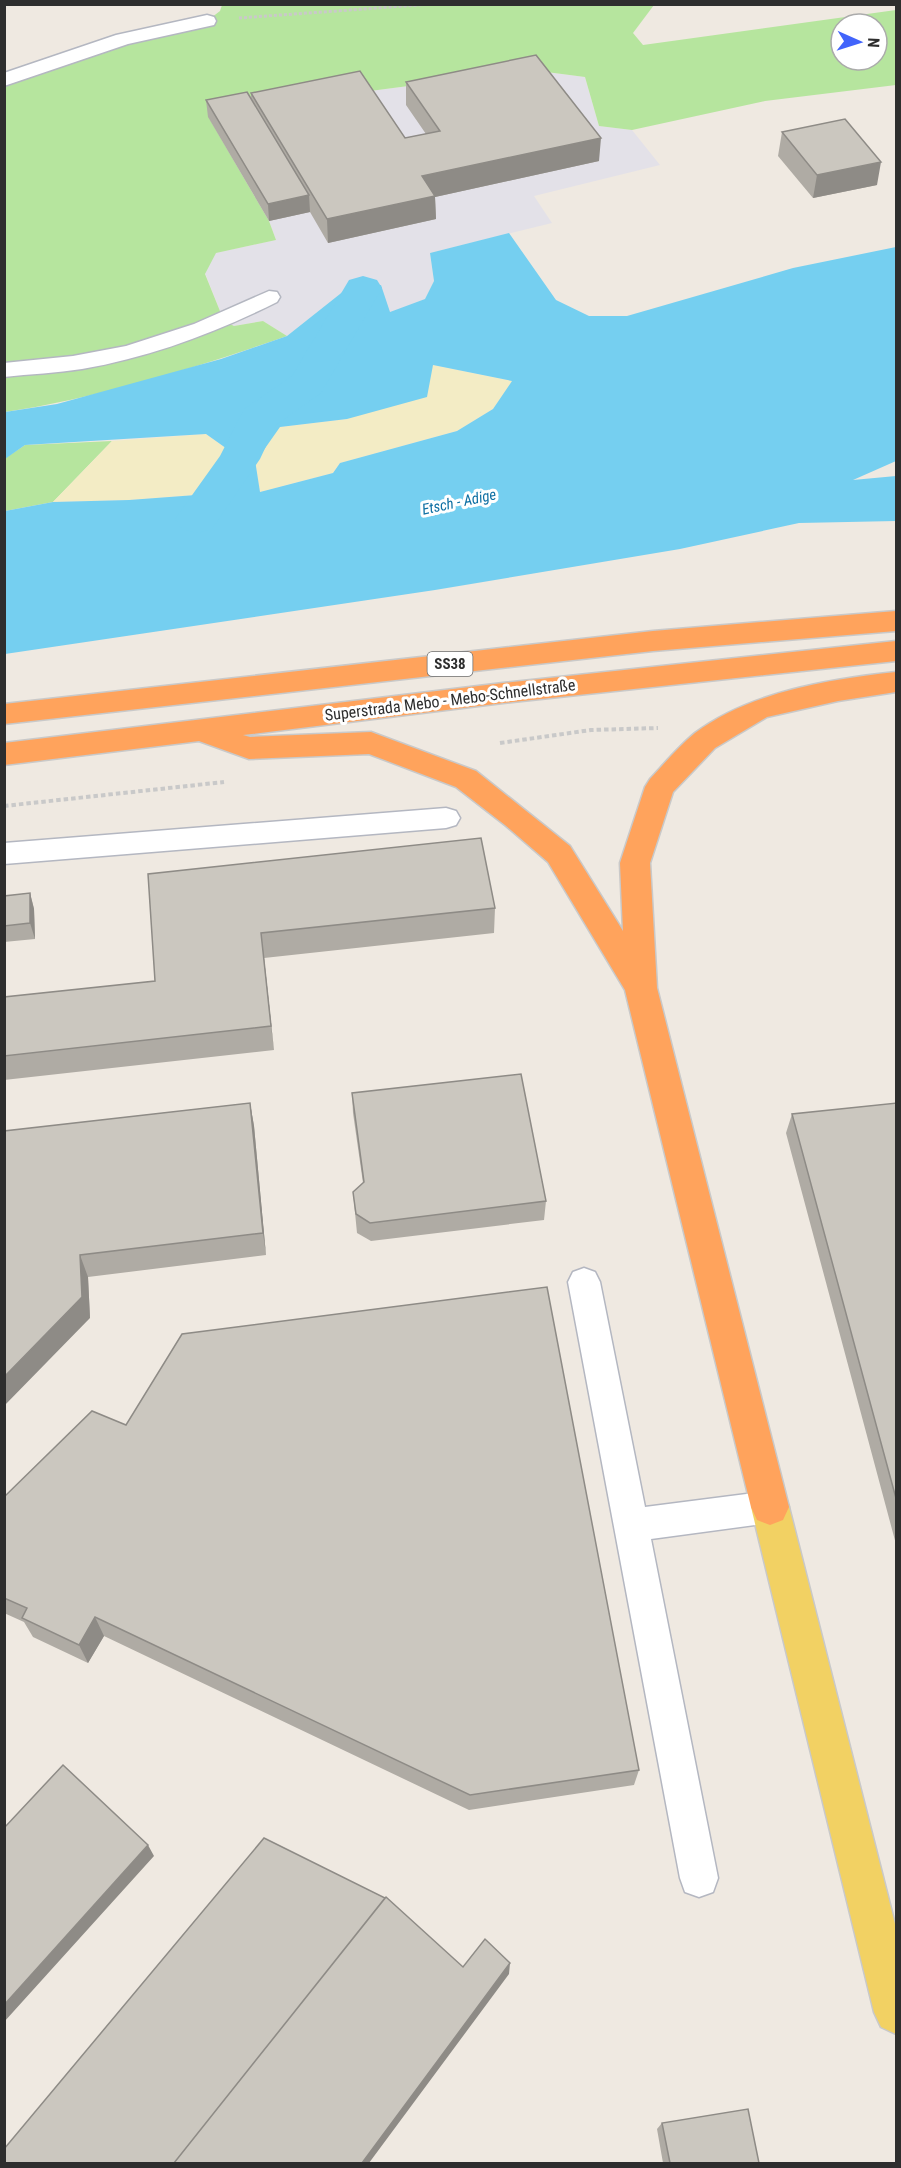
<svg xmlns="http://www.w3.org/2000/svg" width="901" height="2168" font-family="'Roboto Condensed',sans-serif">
<rect width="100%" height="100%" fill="#efe9e1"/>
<!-- industrial -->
<path fill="#e3e1e8" d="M531 70 585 77 599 126 632 130 660 165 534 196 552 223 430 253 434 281 425 299 389 313 381 285 345 290 287 336 263 321 234 326 224 321 205 273 215 253 276 240 269 221 208 117 278 103Z"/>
<!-- green -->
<path fill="#b6e59e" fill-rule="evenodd" d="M222 5H654L633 33 643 45 896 10V85L765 101 632 130 599 126 585 77 531 70 278 103 209 118 269 221 276 240 216 253 205 274 224 321 234 326 263 321 287 336C195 368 101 397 5 412V80L207 21 220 11ZM841 24H877V60H841Z
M112 441 53 502 5 511 4 459 25 445Z"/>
<!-- sand -->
<path fill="#f3ecc5" d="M433 365 513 381 493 409 457 431 340 463 333 473 260 492 255 460 230 458 196 495 129 500 53 502 112 441 206 434 230 451 280 427 347 419Z"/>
<!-- water -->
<path fill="#75cff0" d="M509 233 556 300 589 316H627L793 268 896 247V461L853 480 896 476V521L799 523 680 549 435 590 5 654V511L53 502 129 500 196 495 230 458 255 460 260 492 333 473 340 463 457 431 493 409 512 381 433 365 427 397 347 419 280 427 261 454 230 451 206 434 25 445 5 459V412L57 404 221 359 287 336 345 290 381 285 390 312 425 299 434 281 430 253Z"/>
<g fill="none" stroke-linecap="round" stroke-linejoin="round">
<!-- canal -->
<path fill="#75cff0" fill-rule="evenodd" d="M363 276 377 280 382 288 321 393 276 425 260 459 212 529 197 533 182 529 175 519 220 456 244 409 292 376 349 280Z"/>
<defs>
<path id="lane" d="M207 15 214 17 216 21 214 25 128 44 4 86V73L116 35Z
M269 291 277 292 280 297 277 302C215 333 151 357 82 369 57 373 30 374 4 377V363L73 356 126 346 194 324Z
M446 808 456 811 460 818 456 825 446 828 4 864V843Z
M584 1268 595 1272 600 1282 645 1507 770 1491 782 1495 787 1507 782 1519 770 1523 651 1539 718 1878 713 1892 699 1897 685 1892 680 1878 568 1282 573 1272Z"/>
<path id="primary" d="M770 1489 783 1494 789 1507 896 1928V2034L881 2027 874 2012 751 1507 757 1494Z"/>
<path id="highway" d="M896 611V631L653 651 4 724V704L653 631Z
M896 641V661L503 703 243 735 250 737 371 732 476 771 570 846 623 931 620 863 645 787 650 779C664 764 679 746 695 733 750 692 830 679 896 672V692L838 701 767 717 715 748 673 792 650 863 657 988 789 1507 783 1520 770 1525 757 1520 751 1507 625 990 548 862 505 825 456 787 369 754 249 759 199 741 4 765V743L503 683Z"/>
</defs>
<!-- lane casing -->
<use href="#lane" stroke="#b4b7c1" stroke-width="3"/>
<!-- primary casing -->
<use href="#primary" stroke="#c9c9c9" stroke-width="3"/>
<!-- highway casing -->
<use href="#highway" stroke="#c9c9c9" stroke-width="3"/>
<!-- path-far1 -->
<path stroke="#c9c9c9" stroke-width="3" stroke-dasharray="3 2" stroke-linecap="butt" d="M239 18 433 4"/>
<!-- path -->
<path stroke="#c9c9c9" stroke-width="4" stroke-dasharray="4.5 3" stroke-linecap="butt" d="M500 743 591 730 658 728
M4 806 224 782"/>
<!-- lane -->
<use href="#lane" fill="#fff" fill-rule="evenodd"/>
<!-- primary -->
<use href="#primary" fill="#f2d163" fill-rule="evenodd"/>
<!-- highway -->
<use href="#highway" fill="#ffa35c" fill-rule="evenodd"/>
</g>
<!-- wall -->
<path fill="#afaba4" d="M406 82 599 161 435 197 436 219 328 243 310 212 269 221 208 117 206 100H251V93L405 138 426 134 406 105Z
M782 132 877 185 813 198 778 156Z
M148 874 495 908 494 933 264 958 274 1050 4 1080V997L155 981Z
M30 893 34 909 35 939 4 942V896Z
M352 1093 546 1201 544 1220 371 1241 357 1233 353 1192 363 1183 353 1113Z
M250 1103 254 1126 266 1255 88 1277 90 1318 4 1131Z
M897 1103V1548L786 1133 792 1114Z
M4 1497 639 1770 634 1785 469 1810 104 1636 88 1663 33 1637 24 1622 4 1613Z
M662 2123 759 2163H663L657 2129Z"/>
<!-- shaded-wall -->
<path fill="#8e8b86" d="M601 138 599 161 435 197 436 219 328 243 327 219 422 176Z
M881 162 877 185 813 198 817 175Z
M309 195 310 212 269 221 268 204Z
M30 893 34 909 35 939 30 923Z
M261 933 264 958 274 1050 271 1026Z
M250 1103 254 1126 266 1255 263 1233Z
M80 1255 88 1277 90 1318 4 1406V1377Z
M95 1617 104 1636 88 1663 79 1645Z
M148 1845 154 1856 4 2022V2005Z
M510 1963 509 1974 369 2163H362Z"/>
<!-- building -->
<path fill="#cbc7bf" stroke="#8e8b86" stroke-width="1.5" d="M536 55 601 138 422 176 435 196 327 219 251 93 360 71 405 138 440 131 406 82Z
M247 92 309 195 268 204 206 100Z
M845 119 881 162 817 175 782 132Z
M481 838 495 908 261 933 271 1026 4 1056V997L155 981 148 874Z
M30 893V923L4 926V896Z
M521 1074 546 1201 370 1223 356 1214 353 1192 364 1182 352 1093Z
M250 1103 263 1233 80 1255 82 1297 4 1377V1131Z
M897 1103V1502L792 1114Z
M547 1287 639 1770 470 1795 95 1617 79 1645 22 1618 27 1608 4 1598V1497L92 1411 126 1425 182 1334Z
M63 1765 148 1845 4 2005V1828Z
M264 1838 385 1898 174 2163H4V2149Z
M386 1897 463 1967 485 1939 510 1963 362 2163H174Z
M748 2109 759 2163H670L662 2123Z"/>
<g text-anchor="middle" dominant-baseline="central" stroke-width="6" stroke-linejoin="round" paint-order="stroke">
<!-- far-water labels -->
<g font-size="15" font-style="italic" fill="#0d6fa3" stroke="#fff">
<text transform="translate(459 502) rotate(-12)">Etsch - Adige</text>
</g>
<!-- shield labels -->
<rect fill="#fff" stroke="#6d6d6d" stroke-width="1.5" x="427.5" y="652" width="45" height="24" rx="4.5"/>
<g font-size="15" font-weight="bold" fill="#2e2e2e">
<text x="450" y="664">SS38</text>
</g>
<!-- street labels -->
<g font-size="16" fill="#2e2e2e" stroke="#fff">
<text transform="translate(450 700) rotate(-7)">Superstrada Mebo - Mebo-Schnellstraße</text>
</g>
</g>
<!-- border -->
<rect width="901" height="2168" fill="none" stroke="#2e2e2e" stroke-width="12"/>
<!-- north arrow -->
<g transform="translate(859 42) rotate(93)"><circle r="28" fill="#ffffff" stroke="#ababab" stroke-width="1.5"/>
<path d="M0-4.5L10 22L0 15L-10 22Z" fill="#4264fb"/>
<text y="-9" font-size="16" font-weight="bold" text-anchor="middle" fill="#2e2e2e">N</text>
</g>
</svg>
